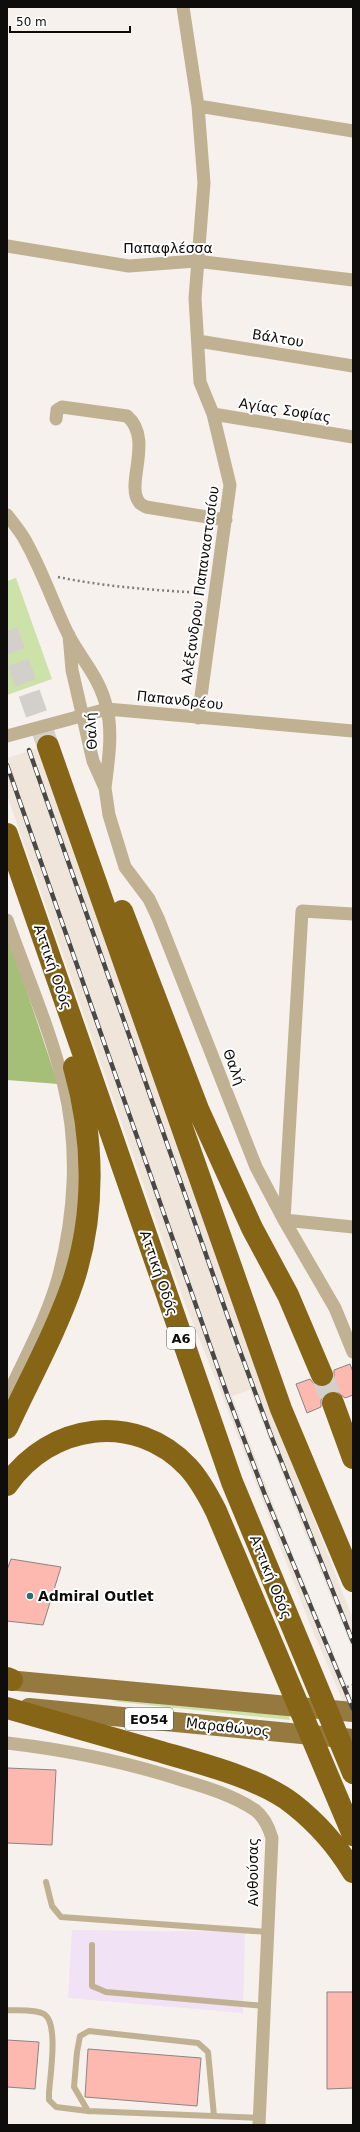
<svg xmlns="http://www.w3.org/2000/svg" width="360" height="2132" font-family="'DejaVu Sans',sans-serif">
<rect width="100%" height="100%" fill="#f6f1ec"/>
<!-- commercial -->
<path fill="#f1e2f5" d="M72 1930 245 1932 243 2013 68 1998Z"/>
<!-- built -->
<path fill="#f0e5db" d="M38 748 108 941 188 1178 262 1386 353 1619V1651L304 1531 250 1390 232 1396 288 1543 353 1700V1725L309 1622 223 1398 184 1301 7 795V758Z"/>
<!-- green -->
<path fill="#cce2a8" d="M16 578 52 679 7 695V581Z
M119 1700 288 1713 290 1720 111 1701Z"/>
<!-- forest -->
<path fill="#a5bf78" d="M7 932 58 1084 7 1080Z"/>
<!-- building -->
<path fill="#fdb9b0" stroke="#8b8483" d="M350 1364 353 1372V1395L345 1398 336 1391H328L321 1400V1407L307 1413 296 1384 310 1379 315 1385 327 1387 332 1382 334 1377V1370Z
M11 1559 61 1567 43 1625 7 1621V1570Z
M7 1768 56 1770 52 1845 7 1843Z
M327 1992H353V2088L327 2089Z
M7 2040 39 2042 35 2089 7 2087Z
M88 2049 201 2058 197 2106 85 2097Z"/>
<g fill="none" stroke-linecap="round" stroke-linejoin="round">
<!-- highway-tunnel -->
<path stroke="#d3cfca" stroke-width="22" stroke-dasharray="22 11" stroke-linecap="butt" d="M7 631 48 746
M322 1375 333 1403"/>
<!-- path -->
<path stroke="#807d7a" stroke-width="2.5" stroke-dasharray="2 3" stroke-linecap="butt" d="M58 577C106 587 154 590 202 593
M347 1687 353 1685"/>
<!-- lane -->
<path stroke="#c1b193" stroke-width="6" d="M46 1882 52 1906 61 1917 268 1932
M92 1945V1986L106 1992 265 2006
M7 2010C17 2011 35 2009 44 2014 59 2023 50 2076 49 2093V2100L56 2107 88 2111 260 2118
M88 2111 74 2087 77 2052 80 2036 89 2031 198 2043 208 2052 214 2116"/>
<!-- street -->
<path stroke="#c1b193" stroke-width="13" d="M183 7 198 106 204 183 195 298 200 382 213 414 230 485 198 718
M198 106 353 131
M7 246 129 266 196 261 353 280
M198 341 353 366
M213 414 353 437
M56 419 57 410 62 407 127 416C154 439 125 484 139 502 140 504 144 506 146 507L226 520
M7 515C13 523 20 531 25 540 42 570 53 603 68 634 82 661 100 677 107 709 113 734 108 763 105 788
M69 635 72 670 93 761 105 788 109 815 125 867 149 899 158 918 256 1167 284 1220 335 1308 353 1352
M7 736 107 709 353 731
M353 914 302 911 284 1220 353 1227
M7 920C26 974 51 1031 64 1086 79 1147 75 1214 59 1275 48 1317 25 1357 7 1397
M7 1743C67 1750 127 1762 185 1781 209 1788 234 1796 255 1810 264 1817 269 1828 272 1838L259 2125"/>
<!-- primary -->
<path stroke="#96793f" stroke-width="20" d="M7 1680 353 1712
M29 1708 353 1739"/>
<!-- highway -->
<path stroke="#866516" stroke-width="22" d="M48 746 281 1409 353 1581
M7 834 232 1482 353 1773
M122 911 198 1109 252 1228 288 1295 322 1375
M333 1403 353 1458
M7 1428C29 1380 56 1332 73 1282 96 1212 94 1137 74 1067
M7 1485C50 1423 135 1411 188 1467 200 1480 208 1495 216 1511L353 1835
M7 1678 12 1680
M7 1708C57 1722 108 1737 158 1751 199 1763 260 1778 293 1804 316 1822 338 1847 353 1872"/>
<defs>
<path id="rail" d="M29 750 237 1343 272 1438 353 1642
M7 765 228 1397 265 1495 353 1709"/>
</defs>
<!-- rail casing -->
<use href="#rail" stroke="#4a4846" stroke-width="4.5"/>
<!-- rail -->
<use href="#rail" stroke="#fff" stroke-width="3" stroke-dasharray="9" stroke-linecap="butt"/>
</g>
<!-- markers -->
<circle fill="#267172" stroke="#fff" stroke-width="1.5" cx="30" cy="1596" r="4"/>
<g text-anchor="middle" dominant-baseline="central" stroke-width="4" stroke-linejoin="round" paint-order="stroke">
<!-- shield labels -->
<g fill="#fff" stroke="#575655" stroke-width="1">
<rect x="167" y="1327" width="28" height="22" rx="3"/>
<rect x="125" y="1708" width="48" height="22" rx="3"/>
</g>
<g font-size="13" font-weight="bold" fill="#0f0d0c">
<text x="181" y="1338">Α6</text>
<text x="149" y="1719">ΕΟ54</text>
</g>
<!-- street labels -->
<g font-size="14" fill="#0f0d0c" stroke="#fff">
<text x="168" y="248">Παπαφλέσσα</text>
<text transform="translate(278 338) rotate(9)">Βάλτου</text>
<text transform="translate(285 410) rotate(9)">Αγίας Σοφίας</text>
<text transform="translate(200 585) rotate(-82)">Αλέξανδρου Παπαναστασίου</text>
<text transform="translate(180 700) rotate(6)">Παπανδρέου</text>
<text transform="translate(91 731) rotate(-93)">Θαλή</text>
<text transform="translate(53 967) rotate(71)">Αττική Οδός</text>
<text transform="translate(234 1067) rotate(69)">Θαλή</text>
<text transform="translate(159 1273) rotate(71)">Αττική Οδός</text>
<text transform="translate(271 1577) rotate(68)">Αττική Οδός</text>
<text transform="translate(228 1727) rotate(6)">Μαραθώνος</text>
<text transform="translate(253 1872) rotate(-90)">Ανθούσας</text>
</g>
<!-- poi labels -->
<g font-size="14" font-weight="bold" fill="#0f0d0c" stroke="#fff" text-anchor="start">
<text x="38" y="1596">Admiral Outlet</text>
</g>
</g>
<!-- border -->
<rect width="360" height="2132" fill="none" stroke="#0f0d0c" stroke-width="16"/>
<!-- scale -->
<path d="M10 26v6h120v-6" fill="none" stroke="#0f0d0c" stroke-width="2"/>
<text x="16" y="26" font-size="12" fill="#0f0d0c" stroke="#ffffff" stroke-width="3" paint-order="stroke">50 m</text>
</svg>
